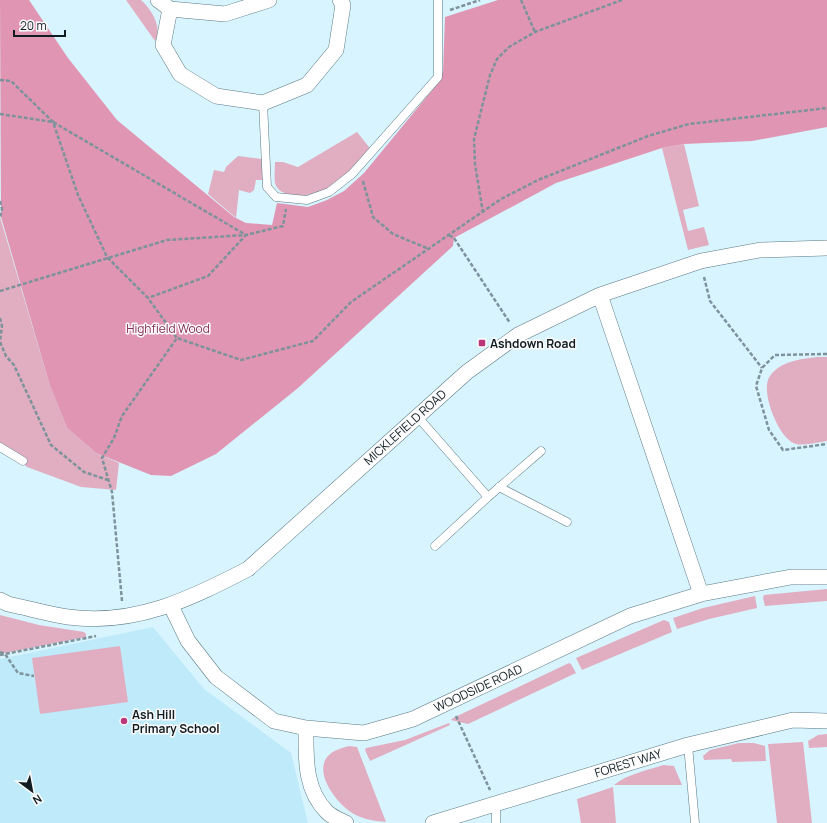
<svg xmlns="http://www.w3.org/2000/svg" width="827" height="823" font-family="Manrope,sans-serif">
<rect width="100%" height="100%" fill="#d8f4fe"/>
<!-- built -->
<path fill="#bfeafa" d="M153 627 204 689 291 753 308 823H0V659Z"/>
<!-- green -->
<path fill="#e1aec1" d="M126 0H141C151 9 163 27 155 41Z
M357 132 373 152C348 173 327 199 292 195 285 194 277 191 275 183 274 177 275 168 275 162H283L298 167Z
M684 144 699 206 683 210 688 231 704 227 709 245 688 250 662 148Z
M238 156 262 159 264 180H256L254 190 250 193 239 190 236 218 208 194 214 170 224 172 226 167Z
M0 217 50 386 67 428 96 453 119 463 116 490 81 487 27 467 0 445Z
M817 357H827V441C818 442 805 446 796 444 779 440 759 390 770 376 781 361 800 359 817 357Z
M827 589V601L765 606 763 598 764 595Z
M755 596 757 608 709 619 677 629 673 618 703 608Z
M0 615 39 625 84 632 86 634V637L0 654Z
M664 620 669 622 672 632 582 670 576 658Z
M120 646 128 702 40 714 32 658Z
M569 663 571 664 576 673 468 724 451 720 453 718Z
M449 723 450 725 370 761 365 750 366 748 405 740Z
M827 734V747L809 748 808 741 818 735Z
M803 742 812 823H777L768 744Z
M739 743H754L765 746 766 761 732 762 731 759 704 760 703 756 710 750Z
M349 746 357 747 386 822C376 821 366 820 356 815 339 807 311 772 329 755 334 750 342 748 349 746Z
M663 765 674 766 682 785H614C627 774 646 771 663 765Z
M613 787 616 823H581L577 799Z"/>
<!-- forest -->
<path fill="#e096b3" d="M0 0H29L68 58 117 120 234 217 246 223 272 225 277 203 308 207 327 200 344 191 364 173 438 83 443 72 445 17 498 0H827V127L752 141 684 144 662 148 556 183 454 238 453 246 298 388 216 454 171 476 151 475 96 453 67 428 50 386 1 217Z"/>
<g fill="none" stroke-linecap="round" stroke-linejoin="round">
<defs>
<path id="lane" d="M263 103 267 187 276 197 307 200 329 192 352 174 438 77V0
M417 416 488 497
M0 447 23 461
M499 487 567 522
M435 546 488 497 541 451
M688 745 695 823
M496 803V823"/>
<path id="street" d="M158 0 170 9 225 14 269 0
M170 9 163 45 180 74 216 96 263 103 307 85 336 50 343 5 340 0
M600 295 701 594
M0 600 8 604C28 608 48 614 68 617 135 626 190 599 248 569L467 372 518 335 600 295 701 261 760 250 827 248
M171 606 188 641 216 677 274 721 306 728 364 733 413 719 630 616 701 594 791 577H827
M306 728C306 757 304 789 327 812 332 817 340 820 346 823
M433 823 688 745 793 720 827 721"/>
</defs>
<!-- lane casing -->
<use href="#lane" stroke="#5a7985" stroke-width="9"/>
<!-- street casing -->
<use href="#street" stroke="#5a7985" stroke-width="16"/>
<!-- path -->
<path stroke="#7d929a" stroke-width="2.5" stroke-dasharray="4 2" stroke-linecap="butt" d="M521 0 535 32
M450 10 480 0
M0 80 11 81 53 122 78 195 107 257 148 298 177 338
M0 114 53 122 246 235 208 276 148 298
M363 181 373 217 393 234 429 249
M0 201 2 209 0 218
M483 213 475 164 474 139 490 75 497 59 509 47 535 32 622 0
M449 235 454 238 510 323
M704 277 710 301 762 368
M0 291 167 240 246 235 283 226 286 209
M0 318 2 326 0 342
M0 342 6 356 14 365 51 445 84 472 108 480
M827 354 775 355 762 368 756 386 769 430 783 450 827 444
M122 601 112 492 102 458 114 438 122 416 177 338 241 360 313 341 351 302 501 199 538 180 648 136 689 124 827 108
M0 652 5 654 18 673 34 676
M0 655 96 636
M456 716 490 790"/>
<!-- lane -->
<use href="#lane" stroke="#fff" stroke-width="8"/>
<!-- street -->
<use href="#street" stroke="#fff" stroke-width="15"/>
</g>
<!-- markers -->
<g fill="#bc3779" stroke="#fbfbfb" stroke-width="1.5">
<rect x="478" y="339" width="8" height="8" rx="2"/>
<circle cx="124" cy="721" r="4"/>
</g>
<g text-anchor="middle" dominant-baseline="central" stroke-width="3" stroke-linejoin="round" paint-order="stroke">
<!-- park labels -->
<g font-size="12" fill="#842d56" stroke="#fbfbfb">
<text x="168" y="328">Highfield Wood</text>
</g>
<!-- poi labels -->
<g font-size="12" font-weight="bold" fill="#0f1c21" stroke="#fbfbfb" text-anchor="start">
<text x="490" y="343">Ashdown Road</text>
<text x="132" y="714">Ash Hill<tspan x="132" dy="14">Primary School</tspan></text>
</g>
<!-- street labels -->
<g font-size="12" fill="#0f1c21" stroke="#fbfbfb">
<text transform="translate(405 427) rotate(-42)">MICKLEFIELD ROAD</text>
<text transform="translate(478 688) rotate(-25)">WOODSIDE ROAD</text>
<text transform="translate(628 763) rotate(-17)">FOREST WAY</text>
</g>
</g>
<!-- north arrow -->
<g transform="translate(32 791) rotate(148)" stroke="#fbfbfb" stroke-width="3" paint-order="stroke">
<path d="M0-3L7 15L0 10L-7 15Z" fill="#0f1c21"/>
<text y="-6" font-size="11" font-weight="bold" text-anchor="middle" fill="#0f1c21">N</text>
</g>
<!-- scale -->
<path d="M14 30v6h51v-6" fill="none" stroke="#0f1c21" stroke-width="2"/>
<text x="20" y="30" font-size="12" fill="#0f1c21" stroke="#fbfbfb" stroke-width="3" paint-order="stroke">20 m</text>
</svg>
